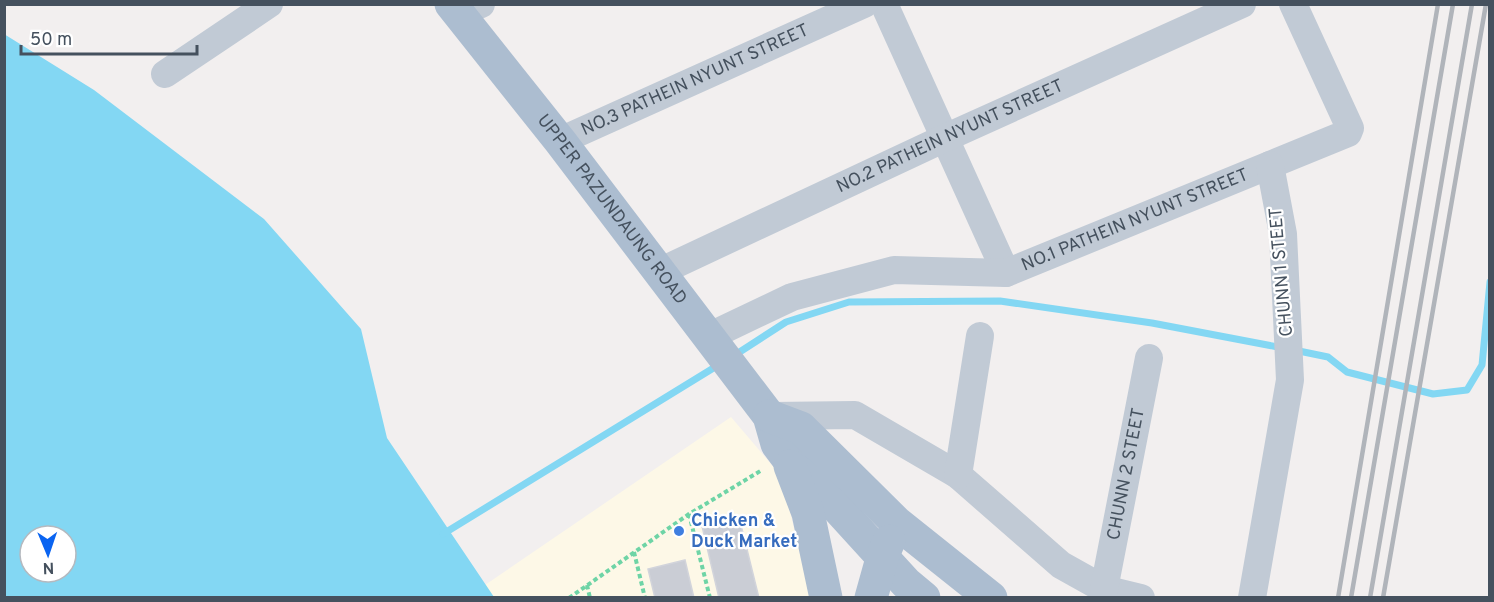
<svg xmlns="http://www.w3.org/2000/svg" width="1494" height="602" font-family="Overpass,sans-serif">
<rect width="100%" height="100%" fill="#f2efef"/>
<!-- commercial -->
<path fill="#fdf8e7" d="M731 417 782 477 810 597 494 598 485 585Z"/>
<!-- water -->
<path fill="#83d7f3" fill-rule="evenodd" d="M4 34 94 90 264 219 361 329 387 438 494 597H5ZM30 536H66V572H30Z"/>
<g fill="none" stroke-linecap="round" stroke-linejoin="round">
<!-- stream -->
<path stroke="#83d7f3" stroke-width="7" d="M1294 350 1328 357 1347 372 1433 394 1467 390 1482 365 1490 282
M735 355 786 322 849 302 1000 301 1152 323 1283 348
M443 534 720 364"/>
</g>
<!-- building -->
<path fill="#cacdd5" stroke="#d2d4db" stroke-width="1.5" d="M739 517 759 598H719L702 526Z
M685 560 694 598H655L648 569Z"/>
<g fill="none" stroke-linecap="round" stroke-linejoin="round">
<!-- path -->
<path stroke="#6ed4a6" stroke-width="4" stroke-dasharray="4.5 3" stroke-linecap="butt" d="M689 514 710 598
M634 552 645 598
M587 585 590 598
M569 598 689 514 762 470"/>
<!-- minor -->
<g stroke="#c1cad5" stroke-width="28">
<path d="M884 4 1006 273"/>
<path d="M459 14 481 4"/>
<path d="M165 74 269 4"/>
<path id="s1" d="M560 141 864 4"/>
<path id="s2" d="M659 272 945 138 1242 4"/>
<path id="s3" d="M708 337 792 297 894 270 1006 273 1348 133 1350 128 1293 4"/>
<path d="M772 416 855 415 958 475 1061 565 1104 589 1141 598"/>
<path d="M958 475 980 336"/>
<path id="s4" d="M1104 589 1149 358"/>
<path d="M1252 598 1290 380 1283 234 1270 165"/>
</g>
<!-- major -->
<g stroke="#acbdd0" stroke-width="33">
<path id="s5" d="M451 4 560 141 769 416 777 444 786 456 822 491 906 583 924 598"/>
<path d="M769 416 801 428 897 523 991 598"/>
<path d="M790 466 808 513 826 598"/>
<path d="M871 598 883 555 889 541"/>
</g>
<!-- rail -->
<path stroke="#b0b4ba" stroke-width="4.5" d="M1338 598 1438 4
M1351 598 1453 4
M1370 598 1472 4
M1383 598 1486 4"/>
</g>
<!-- markers -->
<circle fill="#3f7fe0" stroke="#fff" stroke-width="2" cx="679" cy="531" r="6"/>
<g text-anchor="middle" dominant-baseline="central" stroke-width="4.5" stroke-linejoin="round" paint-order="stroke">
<!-- street labels -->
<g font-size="18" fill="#45515e" stroke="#fff">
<text stroke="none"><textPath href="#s1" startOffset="148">NO.3 PATHEIN NYUNT STREET</textPath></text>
<text stroke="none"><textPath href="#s2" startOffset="321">NO.2 PATHEIN NYUNT STREET</textPath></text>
<text stroke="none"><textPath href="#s5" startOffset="261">UPPER PAZUNDAUNG ROAD</textPath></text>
<text stroke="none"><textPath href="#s3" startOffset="450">NO.1 PATHEIN NYUNT STREET</textPath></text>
<text transform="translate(1282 272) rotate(-95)">CHUNN 1 STEET</text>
<text stroke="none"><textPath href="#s4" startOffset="117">CHUNN 2 STEET</textPath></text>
</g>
<!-- shop labels -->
<g font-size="18" font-weight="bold" fill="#366cbe" stroke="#fff" text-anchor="start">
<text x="691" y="521">Chicken &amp;<tspan x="691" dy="21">Duck Market</tspan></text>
</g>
</g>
<!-- border -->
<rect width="1494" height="602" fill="none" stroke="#45515e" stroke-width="12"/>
<!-- north arrow -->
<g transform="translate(48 554) rotate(178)"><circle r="28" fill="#ffffff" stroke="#b5b9bf" stroke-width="1.5"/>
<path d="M0-4.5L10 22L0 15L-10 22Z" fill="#0a64f1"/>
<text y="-9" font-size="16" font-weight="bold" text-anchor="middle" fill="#45515e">N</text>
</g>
<!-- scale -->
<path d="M21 45v9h176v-9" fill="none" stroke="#45515e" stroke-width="3"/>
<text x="30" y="45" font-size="18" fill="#45515e" stroke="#ffffff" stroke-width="4.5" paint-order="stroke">50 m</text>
</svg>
